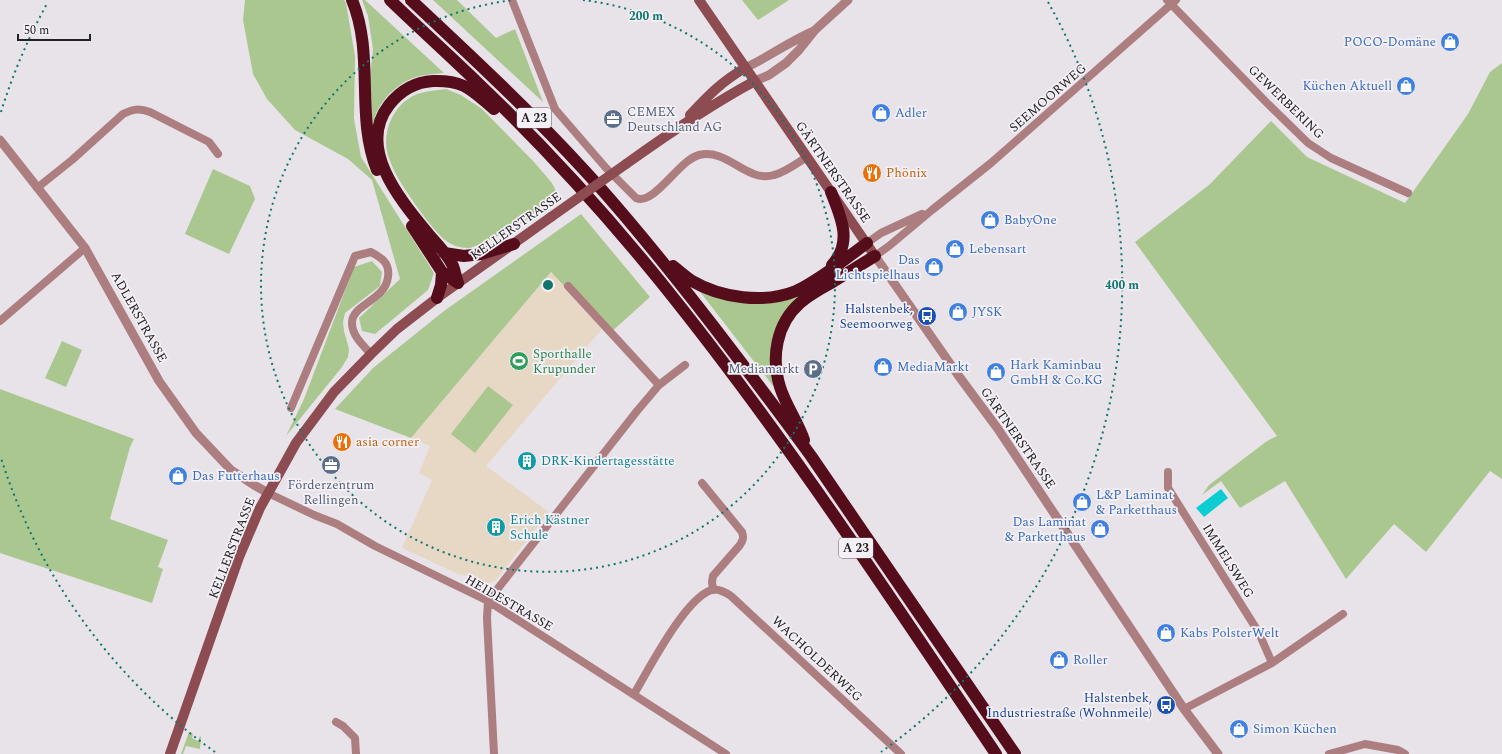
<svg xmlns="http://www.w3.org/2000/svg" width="1502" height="754" font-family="Spectral,serif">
<rect width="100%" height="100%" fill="#e7e3e9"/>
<!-- education -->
<path fill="#e7d8c6" d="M551 272 602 329 486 466 549 512 496 580 490 583 485 582 473 577 458 574 402 548 432 480 419 473 430 446 411 438Z"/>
<!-- green -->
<path fill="#abc790" d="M245 0H344L346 3 355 56 354 119 361 157 434 273 428 290 375 334 362 331 359 318 400 279 372 180 348 159 295 130 267 99 253 74 243 20Z
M362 0H365L444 73C437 74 431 74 425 75 402 78 380 98 374 120 372 125 372 130 371 135L369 88 373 49 368 16Z
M433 0H457L496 38 515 29 543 102Z
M742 0H789L758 20Z
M1502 63V479L1490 471 1426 552 1394 524 1346 579 1285 481 1240 508 1221 481 1202 495 1209 485 1267 441 1277 436 1135 242 1209 185 1271 121 1307 157 1405 203 1468 114 1490 72Z
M446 89 461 95 482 109 534 162 552 183 557 193C546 202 536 212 525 221 517 226 476 248 468 248 460 248 451 245 445 240 435 232 418 209 411 198 402 185 394 173 389 158 381 138 390 111 408 99 419 91 433 91 446 89Z
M213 169 250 186 255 199 229 254 185 234Z
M581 214 650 297 609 334 551 272 411 438 335 409 373 368 444 311Z
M372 261 382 272 380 286 345 313 343 322 344 331 349 349 348 357 342 367 286 436 304 399 354 267Z
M808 289 788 309 774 386H773L701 293V292L720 297Z
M62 341 82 350 66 387 45 378Z
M488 386 513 405 475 453 451 434Z
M0 389 134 439 130 447 110 519 168 540 158 567 163 569 152 603 0 553Z
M189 732 193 734 192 738 198 741 200 736 201 737 200 749 186 746 183 754H181Z"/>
<!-- water -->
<path fill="#0bcdd2" d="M1221 489 1228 498 1204 517 1196 508Z"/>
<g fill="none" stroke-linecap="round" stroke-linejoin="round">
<!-- minor -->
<path stroke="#ad7e80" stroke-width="8" d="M512 0 555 109 606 168 636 198C654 206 679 160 699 155 728 148 746 183 774 175 786 172 797 163 807 157
M1167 0 1267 103 1308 143 1331 158 1408 193
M37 188 72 160 123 114C133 109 139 108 150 112L209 142 218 154
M867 243 881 233 922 214
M875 256 889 246 932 210 991 163 1176 0
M568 286 659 385
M0 321 85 248
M291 408 355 256 371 252C382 258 390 263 388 277 385 301 352 304 352 323 352 336 363 345 371 354
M1168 472V488L1259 633 1272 663
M702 483 742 532C744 538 743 540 740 545L713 576 712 582 713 590
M268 493 314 515 337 524 375 546 488 601 726 754
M634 694C649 669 684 600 711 590 718 588 725 592 731 596L901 754
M1184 709 1272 663 1343 614
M336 722 343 726 355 738 356 754
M494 754 487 618 488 601 637 411 659 385 685 365
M1329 754 1365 744 1398 750 1405 754"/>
<!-- tertiary -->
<path stroke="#ad7e80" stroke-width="9" d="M745 68C769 57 790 41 814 31
M755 81 769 75 786 63 799 50 815 30 848 0
M0 140 85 248 159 381 196 433 231 470 254 485 268 493
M875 256 958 375 998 429 1184 709 1218 754"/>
<!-- secondary -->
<path stroke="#8d4c52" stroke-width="10" d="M699 0 875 256
M690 115C709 95 721 82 745 68
M626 164C668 134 710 105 755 81
M170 754 239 557 260 508 296 443 334 392 371 354 397 329 437 298 551 217"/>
<!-- motorway -->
<path stroke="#550c1b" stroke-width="12" d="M352 0C375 55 355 115 377 170
M390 0C419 28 449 55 479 84 543 145 604 212 660 281 782 432 888 594 996 754
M411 0C471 56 530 111 585 171 631 221 673 274 714 327 747 370 779 412 811 456L1015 754
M831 192C841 217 853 242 832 265
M412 226 442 272 458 283
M444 253 464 256 481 254 514 244
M673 266C679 271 686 277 692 281 721 298 764 304 796 291 820 280 845 259 867 243
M458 283C456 278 455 271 453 266 448 255 438 245 430 236 403 203 355 149 389 105 400 91 415 82 433 81 465 80 471 90 494 109
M437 298 441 285 442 272
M804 440C798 422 786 406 780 387 771 358 776 324 800 303 809 295 820 289 831 283 846 274 860 265 875 256"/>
<!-- secondary-bridge -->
<path stroke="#8d4c52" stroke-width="10" d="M551 217 626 164"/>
</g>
<!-- distance rings -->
<g fill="none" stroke="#0f766e" stroke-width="2" stroke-dasharray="2 4">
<path d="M583 0A287 287 0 1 1 513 0"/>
<path d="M215 752A574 574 0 0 1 1 458M1 112A574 574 0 0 1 48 2M1048 2A574 574 0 0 1 881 752"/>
</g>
<!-- icons -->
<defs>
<symbol id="shop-disc" viewBox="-11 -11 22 22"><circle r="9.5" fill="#3f7fe0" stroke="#f4f0f6"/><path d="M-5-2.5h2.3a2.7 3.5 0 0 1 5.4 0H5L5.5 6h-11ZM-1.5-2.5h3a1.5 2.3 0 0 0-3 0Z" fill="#fff"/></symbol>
<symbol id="office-disc" viewBox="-11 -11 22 22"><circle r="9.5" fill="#5c6f8a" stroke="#f4f0f6"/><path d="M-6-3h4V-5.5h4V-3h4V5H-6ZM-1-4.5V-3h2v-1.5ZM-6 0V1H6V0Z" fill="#fff"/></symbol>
<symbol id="restaurant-disc" viewBox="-11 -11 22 22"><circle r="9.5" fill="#e8710a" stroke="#f4f0f6"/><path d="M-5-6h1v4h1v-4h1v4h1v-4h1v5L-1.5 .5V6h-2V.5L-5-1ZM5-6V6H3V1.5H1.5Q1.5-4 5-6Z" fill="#fff"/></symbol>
<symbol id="bus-disc" viewBox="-11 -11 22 22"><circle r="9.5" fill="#1a4fb4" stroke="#f4f0f6"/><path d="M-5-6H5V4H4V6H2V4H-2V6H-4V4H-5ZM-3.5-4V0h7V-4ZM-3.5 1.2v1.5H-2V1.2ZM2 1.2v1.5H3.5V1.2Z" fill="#fff"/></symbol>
<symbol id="stadium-disc" viewBox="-11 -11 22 22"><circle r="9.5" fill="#2e9e5b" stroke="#f4f0f6"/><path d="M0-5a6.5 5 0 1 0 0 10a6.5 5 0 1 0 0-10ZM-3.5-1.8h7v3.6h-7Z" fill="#fff"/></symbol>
<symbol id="parking-disc" viewBox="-11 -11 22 22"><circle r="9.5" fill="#5c6f8a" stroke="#f4f0f6"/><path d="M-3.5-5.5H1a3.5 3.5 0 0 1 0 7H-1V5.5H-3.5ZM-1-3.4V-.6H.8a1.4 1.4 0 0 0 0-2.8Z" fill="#fff"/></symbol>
<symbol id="building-disc" viewBox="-11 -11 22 22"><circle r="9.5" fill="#0f9aa8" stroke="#f4f0f6"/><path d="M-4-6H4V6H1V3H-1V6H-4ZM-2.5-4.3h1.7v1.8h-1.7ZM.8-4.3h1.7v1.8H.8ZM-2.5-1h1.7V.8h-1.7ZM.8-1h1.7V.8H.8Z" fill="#fff"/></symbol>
</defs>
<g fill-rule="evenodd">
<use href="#shop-disc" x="1439" y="31" width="22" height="22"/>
<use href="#shop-disc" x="1395" y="75" width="22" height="22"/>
<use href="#shop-disc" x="870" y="102" width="22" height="22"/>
<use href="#office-disc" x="602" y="108" width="22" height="22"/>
<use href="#restaurant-disc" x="861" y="162" width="22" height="22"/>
<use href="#shop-disc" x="979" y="209" width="22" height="22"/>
<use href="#shop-disc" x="944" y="238" width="22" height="22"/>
<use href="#shop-disc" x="923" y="256" width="22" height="22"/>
<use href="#shop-disc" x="947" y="301" width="22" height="22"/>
<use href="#bus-disc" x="916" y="305" width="22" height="22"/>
<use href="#stadium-disc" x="508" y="350" width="22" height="22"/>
<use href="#shop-disc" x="872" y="356" width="22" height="22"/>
<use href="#parking-disc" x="802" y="358" width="22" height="22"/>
<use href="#shop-disc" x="985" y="361" width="22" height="22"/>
<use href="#restaurant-disc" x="331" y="431" width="22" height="22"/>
<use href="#building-disc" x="516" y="450" width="22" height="22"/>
<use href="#office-disc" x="320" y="454" width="22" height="22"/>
<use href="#shop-disc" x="167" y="465" width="22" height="22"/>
<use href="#shop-disc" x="1071" y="491" width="22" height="22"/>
<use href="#building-disc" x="485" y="516" width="22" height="22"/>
<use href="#shop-disc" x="1089" y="518" width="22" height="22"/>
<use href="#shop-disc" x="1155" y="622" width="22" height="22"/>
<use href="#shop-disc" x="1048" y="649" width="22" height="22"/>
<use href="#bus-disc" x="1155" y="694" width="22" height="22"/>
<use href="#shop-disc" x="1228" y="718" width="22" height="22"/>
</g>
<g text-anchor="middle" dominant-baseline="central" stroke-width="3.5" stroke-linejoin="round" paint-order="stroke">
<!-- shield labels -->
<g fill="#f4f0f6" stroke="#615f62" stroke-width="1">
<rect x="517" y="108" width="34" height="20" rx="3"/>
<rect x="839" y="538" width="34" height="20" rx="3"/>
</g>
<g font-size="12" font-weight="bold" fill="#222123">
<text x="534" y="118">A 23</text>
<text x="856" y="548">A 23</text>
</g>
<!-- shop labels -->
<g font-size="13" fill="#366cbe" stroke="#f4f0f6" text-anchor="start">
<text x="1436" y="42" text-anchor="end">POCO-Domäne</text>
<text x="1392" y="86" text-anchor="end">Küchen Aktuell</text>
<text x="895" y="113">Adler</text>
<text x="1004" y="220">BabyOne</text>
<text x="969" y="249">Lebensart</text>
<text x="920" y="260" text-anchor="end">Das<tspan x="920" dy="15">Lichtspielhaus</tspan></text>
<text x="972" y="312">JYSK</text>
<text x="1010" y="365">Hark Kaminbau<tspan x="1010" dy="15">GmbH &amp; Co.KG</tspan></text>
<text x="897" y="367">MediaMarkt</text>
<text x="192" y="476">Das Futterhaus</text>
<text x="1096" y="495">L&amp;P Laminat<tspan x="1096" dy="15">&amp; Parketthaus</tspan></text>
<text x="1086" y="522" text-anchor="end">Das Laminat<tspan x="1086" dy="15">&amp; Parketthaus</tspan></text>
<text x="1180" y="633">Kabs PolsterWelt</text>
<text x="1073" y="660">Roller</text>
<text x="1253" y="729">Simon Küchen</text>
</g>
<!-- street labels -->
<g font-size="13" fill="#222123" stroke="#f4f0f6">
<text transform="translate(1048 98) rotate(-41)">SEEMOORWEG</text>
<text transform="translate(1286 102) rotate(44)">GEWERBERING</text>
<text transform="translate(833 172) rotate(55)">GÄRTNERSTRASSE</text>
<text transform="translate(516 226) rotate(-35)">KELLERSTRASSE</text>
<text transform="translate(139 317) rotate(61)">ADLERSTRASSE</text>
<text transform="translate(1018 438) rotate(55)">GÄRTNERSTRASSE</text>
<text transform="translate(232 548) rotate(-69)">KELLERSTRASSE</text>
<text transform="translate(1228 561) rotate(58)">IMMELSWEG</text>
<text transform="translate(509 603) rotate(30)">HEIDESTRASSE</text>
<text transform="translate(817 659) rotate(43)">WACHOLDERWEG</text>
</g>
<!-- service labels -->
<g font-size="13" fill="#4e5e75" stroke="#f4f0f6" text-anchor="start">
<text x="627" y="112">CEMEX<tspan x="627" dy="15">Deutschland AG</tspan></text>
<text x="799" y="369" text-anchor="end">Mediamarkt</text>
<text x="331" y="485" text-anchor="middle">Förderzentrum<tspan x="331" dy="15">Rellingen</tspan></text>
</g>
<!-- food labels -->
<g font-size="13" fill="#c56008" stroke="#f4f0f6" text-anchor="start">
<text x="886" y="173">Phönix</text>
<text x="356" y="442">asia corner</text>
</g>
<!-- transit labels -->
<g font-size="13" fill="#164399" stroke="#f4f0f6" text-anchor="end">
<text x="913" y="309">Halstenbek,<tspan x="913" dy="15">Seemoorweg</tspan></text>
<text x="1152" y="698">Halstenbek,<tspan x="1152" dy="15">Industriestraße (Wohnmeile)</tspan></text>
</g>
<!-- leisure labels -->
<g font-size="13" fill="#27864d" stroke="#f4f0f6" text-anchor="start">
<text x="533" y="354">Sporthalle<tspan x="533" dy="15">Krupunder</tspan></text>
</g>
<!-- culture labels -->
<g font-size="13" fill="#0d838f" stroke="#f4f0f6" text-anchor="start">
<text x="541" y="461">DRK-Kindertagesstätte</text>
<text x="510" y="520">Erich Kästner<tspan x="510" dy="15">Schule</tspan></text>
</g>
</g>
<circle cx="548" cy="285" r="6" fill="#0f766e" stroke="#f4f0f6" stroke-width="2"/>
<g font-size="12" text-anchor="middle" font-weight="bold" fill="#0f766e" stroke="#f4f0f6" stroke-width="3.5" stroke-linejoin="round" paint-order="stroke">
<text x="646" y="20">200 m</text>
<text x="1122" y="289">400 m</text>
</g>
<!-- scale -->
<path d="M18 34v6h72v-6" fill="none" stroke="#222123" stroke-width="2"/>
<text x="24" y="34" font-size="12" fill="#222123" stroke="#f4f0f6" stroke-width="3" paint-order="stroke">50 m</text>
</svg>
